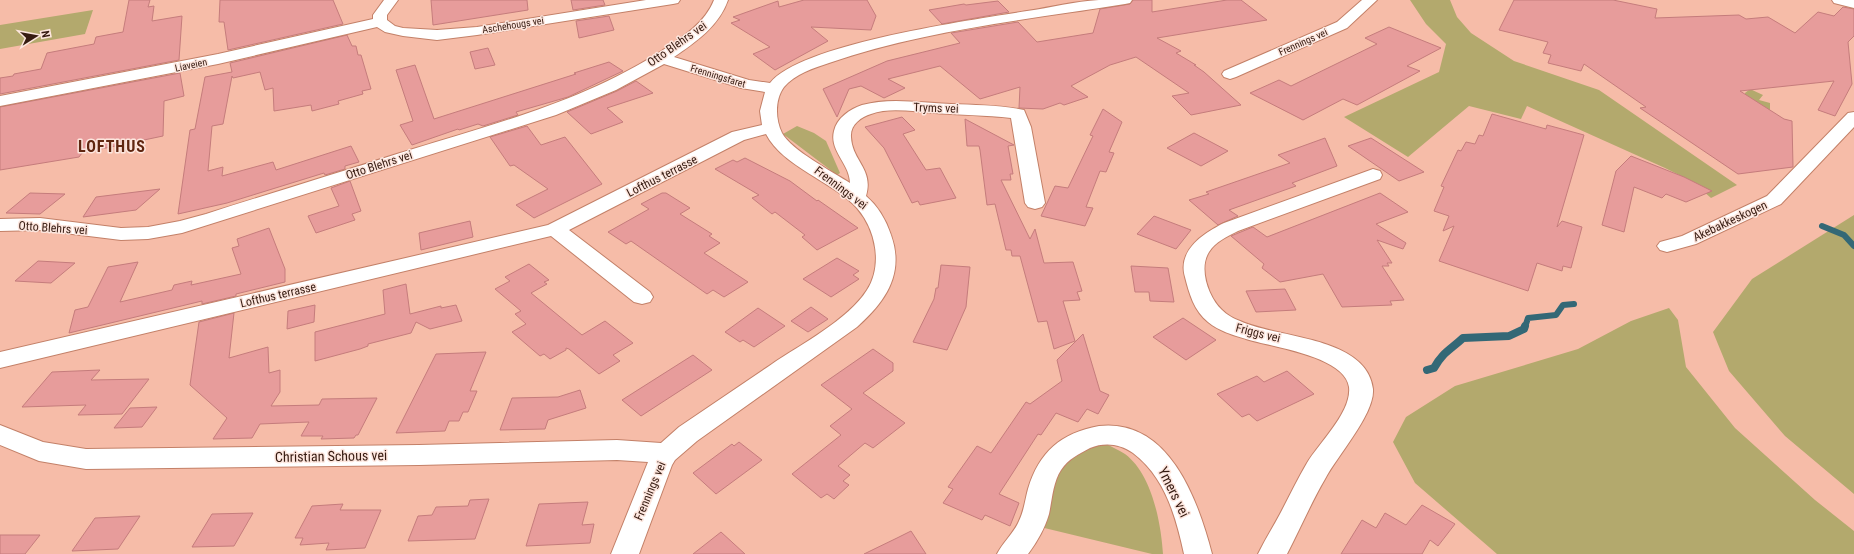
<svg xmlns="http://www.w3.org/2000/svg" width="1854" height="554" font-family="'Roboto Condensed',sans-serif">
<rect width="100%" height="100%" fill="#f6bca8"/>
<!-- green -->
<path fill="#b3a96d" d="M1410 0H1450L1457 17 1471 33 1514 61 1599 90 1737 185 1711 198 1693 182 1665 168 1527 106 1521 119 1469 106 1408 157 1344 117 1439 72 1446 44 1426 24Z
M93 10 85 34 0 49V25Z
M1750 89 1763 95 1759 100 1770 103V111L1745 101V93Z
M797 126 814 133 826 141 840 173 837 175 783 134Z
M1854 215V494L1785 436 1729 371 1713 332 1752 279Z
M1669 308 1678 320 1686 367 1735 428 1815 500 1854 531V554H1497L1415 483 1393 442 1406 417 1455 386 1578 349 1631 321Z
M1106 444C1112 447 1119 450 1125 454 1152 474 1161 523 1163 554H1152L1032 525 1042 482 1079 445Z"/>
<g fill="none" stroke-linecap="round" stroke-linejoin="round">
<!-- stream-far1 -->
<path stroke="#336876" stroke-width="6" d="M1822 226 1844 235 1854 246
M1525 327 1528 318 1556 315 1563 305 1574 304"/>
<!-- stream -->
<path stroke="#336876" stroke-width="8" d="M1427 370 1434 368C1443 352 1450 350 1463 338L1509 336 1524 329 1525 326"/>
</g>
<!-- building -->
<path fill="#e79c9b" stroke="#c57c7c" d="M129 0H150L148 7 154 6 152 21 182 16 179 60 0 94V78L13 76 14 74 41 69 47 53 94 44 96 37 123 32Z
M220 0H333L343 24 228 50 224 22H219Z
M431 0H527L528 10 433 25Z
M571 0H603L605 5 573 10Z
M804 0H867L876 16 871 30 811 27 828 41 775 70 753 54 770 47 731 23 740 20 733 17 778 1 779 7Z
M1133 0H1152V12L1227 0H1241L1267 20 1157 38 1181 51 1176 53 1196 65H1194L1204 72 1241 105 1191 115 1172 96 1189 93 1136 57 1110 65 1071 86 1088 97 1064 105 1060 103 1043 109 1019 108 1020 87 980 99 940 66 888 79 905 88 884 98 861 86 849 89 837 117 823 89 887 61 960 43 951 33 1018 22 1037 42 1093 33 1100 9 1130 4Z
M1514 0H1613L1657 9 1655 18 1739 15 1746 19 1768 17 1795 33 1818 12 1834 16 1843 7 1854 9V36L1848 42 1852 84 1835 116 1818 110 1834 81 1740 91 1784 119 1792 121 1793 167 1738 174 1640 108 1646 107 1584 64 1581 71 1548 63 1551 55 1543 53 1548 42 1499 30Z
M998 1 1009 12 942 24 929 10 964 4 966 5Z
M609 16 614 30 579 38 576 21Z
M1389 27 1441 48 1407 66 1420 71 1357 105 1343 99 1303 120 1250 93 1279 80 1291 86 1377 44 1365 38Z
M347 35 352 46H356L358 55H361L371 89 362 91 363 94 338 101 339 104 312 111 311 105 274 111 273 88 265 90 260 72 233 78 232 76 223 124 212 126 208 171 223 167 222 176 273 162 276 170 351 146 359 162 345 166V169L325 175 324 173 227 203 178 214 190 130 195 129 205 77 232 72 230 63Z
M488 48 495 65 475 69 470 52Z
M609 62 623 71 568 97 516 112 518 115 483 126 478 124 459 130 458 129 412 145 400 125 413 121 396 70 415 65 434 119 576 74 574 73Z
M180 73 184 96 164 101 163 136 82 153 79 157 0 170V107Z
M636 81 653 93 607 108 623 122 591 134 567 112 617 91Z
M1103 109 1122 122 1109 152 1114 153 1106 172 1100 171 1086 207 1093 208 1085 226 1041 216 1055 186 1068 188 1093 136 1090 135Z
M1492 114 1546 129 1547 125 1584 135 1557 227 1562 221 1582 227 1571 268 1563 266 1562 271 1537 263 1528 291 1439 261 1454 226 1443 231 1449 216 1434 211 1444 187 1441 186 1458 150 1461 151 1466 142 1475 144 1479 135 1483 136Z
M902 117 915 130 903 134 926 170 940 168 956 198 920 205 918 201 912 203 884 148 865 127Z
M965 119 1014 145 1008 146 1013 174H1010L1011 180H1001L1030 239 1035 229 1044 263 1073 262 1082 291 1077 292 1080 300 1063 301 1075 341 1054 349 1047 321 1038 322 1020 256H1012L1011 250H1006L995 204 987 205 980 150 979 146H967Z
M527 126 541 145 565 137 602 184 534 218 516 205 548 189 514 165 510 166 490 137Z
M1194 133 1228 151 1201 166 1167 148Z
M1325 138 1337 166 1292 183 1296 186 1229 210 1238 216 1218 225 1189 200 1209 194 1206 192 1290 163 1278 155Z
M1371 138 1424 172 1399 181 1348 146Z
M1631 156 1684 177 1712 191 1686 202 1666 194 1662 198 1634 187 1624 232 1602 225 1616 171Z
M745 158 790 181 817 201 818 200 858 228 817 250 802 237 805 235 775 212 772 214 752 198 759 195 715 169 733 160 737 162Z
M350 181 361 211 352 214 355 220 316 233 308 216 339 206 331 188Z
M160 189 136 210 83 217 96 197Z
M30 193 65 194 40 214 6 213Z
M662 193H666L690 208 680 214 712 234 709 236 720 243 704 253 748 282 724 297 713 290 707 294 631 241 626 244 608 232 649 209 641 204Z
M1380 193 1408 212 1376 224 1406 243 1403 249 1377 240 1392 263H1387L1389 266H1382L1404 300 1390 301 1392 305 1342 307 1323 274 1280 282 1262 268 1264 264 1231 236 1253 227 1267 237Z
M1154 216 1191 230 1176 249 1137 234Z
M470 221 473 237 421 250 419 233Z
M269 228 285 269V282L236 294V296L202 304V301L69 333 75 310 88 307 108 267 138 262 120 302 172 290 174 285 192 281 191 285 241 274 232 248 239 246 237 239Z
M837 258 859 271 853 275 859 279 831 297 803 279Z
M38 261 75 263 51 283 15 281Z
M529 264 549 280 544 282 547 284 531 293 582 335 605 321 633 343 613 355 620 361 599 374 569 349 566 348V350L550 359 544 354 540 356 512 332 526 324 515 314 521 311 495 289 510 281 505 277Z
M941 265 970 267 966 307 947 350 913 342 934 299 936 288H938Z
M1131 266 1168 268 1174 302 1150 301 1149 292H1135Z
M406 284 410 314 441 306V308L456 305 462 321 430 329 416 322 411 333 368 344V346L360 349 315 361V332L385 314 383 290Z
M1285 289 1296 310 1256 312 1246 291Z
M315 305 314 322 287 329 288 311Z
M811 307 828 319 808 332 791 321Z
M758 308 785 326 754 347 743 340 740 342 725 332Z
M234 313 229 358 268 347 269 373 280 370V392L271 406 319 405 322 399 377 398 358 435H356L354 438 321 439 323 436H301L309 422 260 424 252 438 213 439 227 418 190 385 199 322Z
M1183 318 1216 340 1186 360 1153 337Z
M1083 334 1100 391 1109 395 1098 414 1087 409 1078 422 1056 413 1041 435 1038 434 999 494 1019 503 1010 526 985 515 982 520 943 503 953 489 948 487 977 446 991 453 1026 402 1030 404 1062 381 1057 360Z
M873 349 893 363V371L863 393 905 423 873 448 865 443 838 466 850 475 843 481 849 485 834 499 827 494 821 498 792 474 841 435 830 426 852 409 821 385Z
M486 352 470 391H477L468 412H463L459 421H449L445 431 396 433 436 354Z
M693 355 712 370 641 416 622 400Z
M100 370 91 380 149 379 122 414 78 415 86 405 22 407 52 372Z
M1287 371 1314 394 1257 421 1249 414 1242 417 1217 394 1257 376 1264 382Z
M580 390 586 408 548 420 545 429 500 430 512 398 558 397Z
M157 407 142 427 114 428 130 408Z
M739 442 762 460 716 494 693 473 732 444 734 446Z
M489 499 475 539 408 541 418 516 432 515 436 507 468 506 470 500Z
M588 502 582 525 594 524 590 543 526 546 539 504Z
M343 504 340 510H381L365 548 326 550 329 543 300 545 303 538H295L312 506Z
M1422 505 1455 524 1438 546 1430 540 1422 554H1341L1362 520 1376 528 1385 513 1406 525Z
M253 513 234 546 192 547 212 514Z
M140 516 118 549 72 551 95 518Z
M911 531 926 554H864L897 538Z
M721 532 745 554H693Z
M0 535H40L25 554H0Z"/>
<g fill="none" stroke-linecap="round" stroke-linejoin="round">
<defs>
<path id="minor" d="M384 0H398L387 15V20L395 26 403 28 437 30 477 27 646 0H680L678 3 673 4 477 35 437 40 403 36 385 32 377 27 218 64 0 106V96L218 54 373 19V15Z
M714 0H728C719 26 696 42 674 57L749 80 770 83C802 43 973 20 1027 11 1050 8 1075 1 1099 0 1110 0 1121 0 1132 0L1130 3 1125 4C1026 20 924 30 829 63 814 68 795 74 784 87 775 99 775 119 782 133 791 150 833 172 850 183 850 164 829 151 834 131 837 118 850 109 862 105 890 97 922 103 951 104 975 105 1000 105 1024 110L1031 127 1045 203 1042 207 1035 209 1028 207 1025 203 1011 118C986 115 960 115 935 113 915 112 890 107 871 114 861 117 850 125 851 137 852 161 874 169 866 196 878 206 886 220 891 235 905 274 885 302 857 327L697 441 675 460 672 465 639 554H611L648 462 617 460 419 465 86 469 39 461 0 445V425L43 442 86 449 419 445 617 440 661 443 679 427C710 406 741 385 772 364 800 345 849 319 867 290 883 265 876 230 857 208 832 181 783 167 766 134L744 140 569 230 650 292 653 297 650 302 642 304 634 302 551 236 0 368V352L548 225 732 132 762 125 760 111 765 92 741 88 664 64 616 90 556 115 182 233 148 239 121 240 40 230 0 231V219L40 218 121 228 148 227 180 221 206 214C271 193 335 174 400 153 490 125 583 102 663 50 683 37 705 23 714 0Z
M1362 0H1377L1347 28 1236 77 1230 79 1224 77 1222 74 1224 71 1337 22Z
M1832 0H1854V8L1834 3Z
M1854 112V127L1781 204 1696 244 1667 252 1660 250 1657 246 1660 242 1682 236 1767 196 1848 113Z
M1373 169 1380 171 1382 175 1380 179 1238 231C1228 236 1215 242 1209 252 1198 269 1209 298 1222 310 1226 314 1234 319 1240 321 1275 338 1367 336 1373 389 1375 414 1337 456 1325 479 1311 503 1300 529 1287 554H1258C1265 540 1273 527 1280 514 1289 497 1297 480 1307 463 1319 443 1352 412 1349 387 1345 356 1271 347 1246 339 1233 335 1219 331 1208 322 1194 311 1189 293 1185 277 1177 250 1204 233 1224 223Z
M1099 426C1169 418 1198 500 1212 554H1184C1176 517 1165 477 1133 453 1120 444 1105 442 1090 448 1079 454 1068 459 1061 470 1053 482 1052 500 1049 514 1045 528 1037 542 1028 554H997C1003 542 1014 533 1019 521 1024 511 1025 500 1028 489 1039 452 1061 433 1099 426Z"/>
</defs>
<!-- minor casing -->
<use href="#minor" stroke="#c38068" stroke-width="2"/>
<!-- minor -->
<use href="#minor" fill="#fff" fill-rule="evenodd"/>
</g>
<g text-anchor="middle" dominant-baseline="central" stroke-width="3" stroke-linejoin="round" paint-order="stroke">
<!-- far-street labels -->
<g font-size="10" fill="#361b11" stroke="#fde6de">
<text transform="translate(513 25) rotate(-9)">Aschehougs vei</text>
<text transform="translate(1303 42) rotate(-24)">Frennings vei</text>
<text transform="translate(191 65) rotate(-12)">Liaveien</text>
<text transform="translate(718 76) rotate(17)">Frenningsfaret</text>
</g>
<!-- street labels -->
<g font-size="12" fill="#361b11" stroke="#fde6de">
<text transform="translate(677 44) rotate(-35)">Otto Blehrs vei</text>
<text transform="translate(936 108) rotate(2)">Tryms vei</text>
<text transform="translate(379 165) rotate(-18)">Otto Blehrs vei</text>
<text transform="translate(662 176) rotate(-27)">Lofthus terrasse</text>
<text transform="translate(841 188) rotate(37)">Frennings vei</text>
<text transform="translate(1730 221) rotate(-25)">Akebakkeskogen</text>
<text transform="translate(53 228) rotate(4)">Otto Blehrs vei</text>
<text transform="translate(278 295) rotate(-13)">Lofthus terrasse</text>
<text transform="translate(1258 333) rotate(14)">Friggs vei</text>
<text transform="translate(650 491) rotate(-67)">Frennings vei</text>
</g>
<!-- near-street labels -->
<g font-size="14" fill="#361b11" stroke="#fde6de">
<text transform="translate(331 456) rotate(-1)">Christian Schous vei</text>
<text transform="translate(1174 492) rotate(64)">Ymers vei</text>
</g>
<!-- district labels -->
<g font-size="16" font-weight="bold" letter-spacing="1" fill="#602610" stroke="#fde6de">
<text x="112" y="146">LOFTHUS</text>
</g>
</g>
<!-- north arrow -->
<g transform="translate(36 36) rotate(79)" stroke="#fde6de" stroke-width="3" paint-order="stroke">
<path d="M0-3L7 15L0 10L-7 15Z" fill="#361b11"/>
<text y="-6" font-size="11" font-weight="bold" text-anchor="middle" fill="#361b11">N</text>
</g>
</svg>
